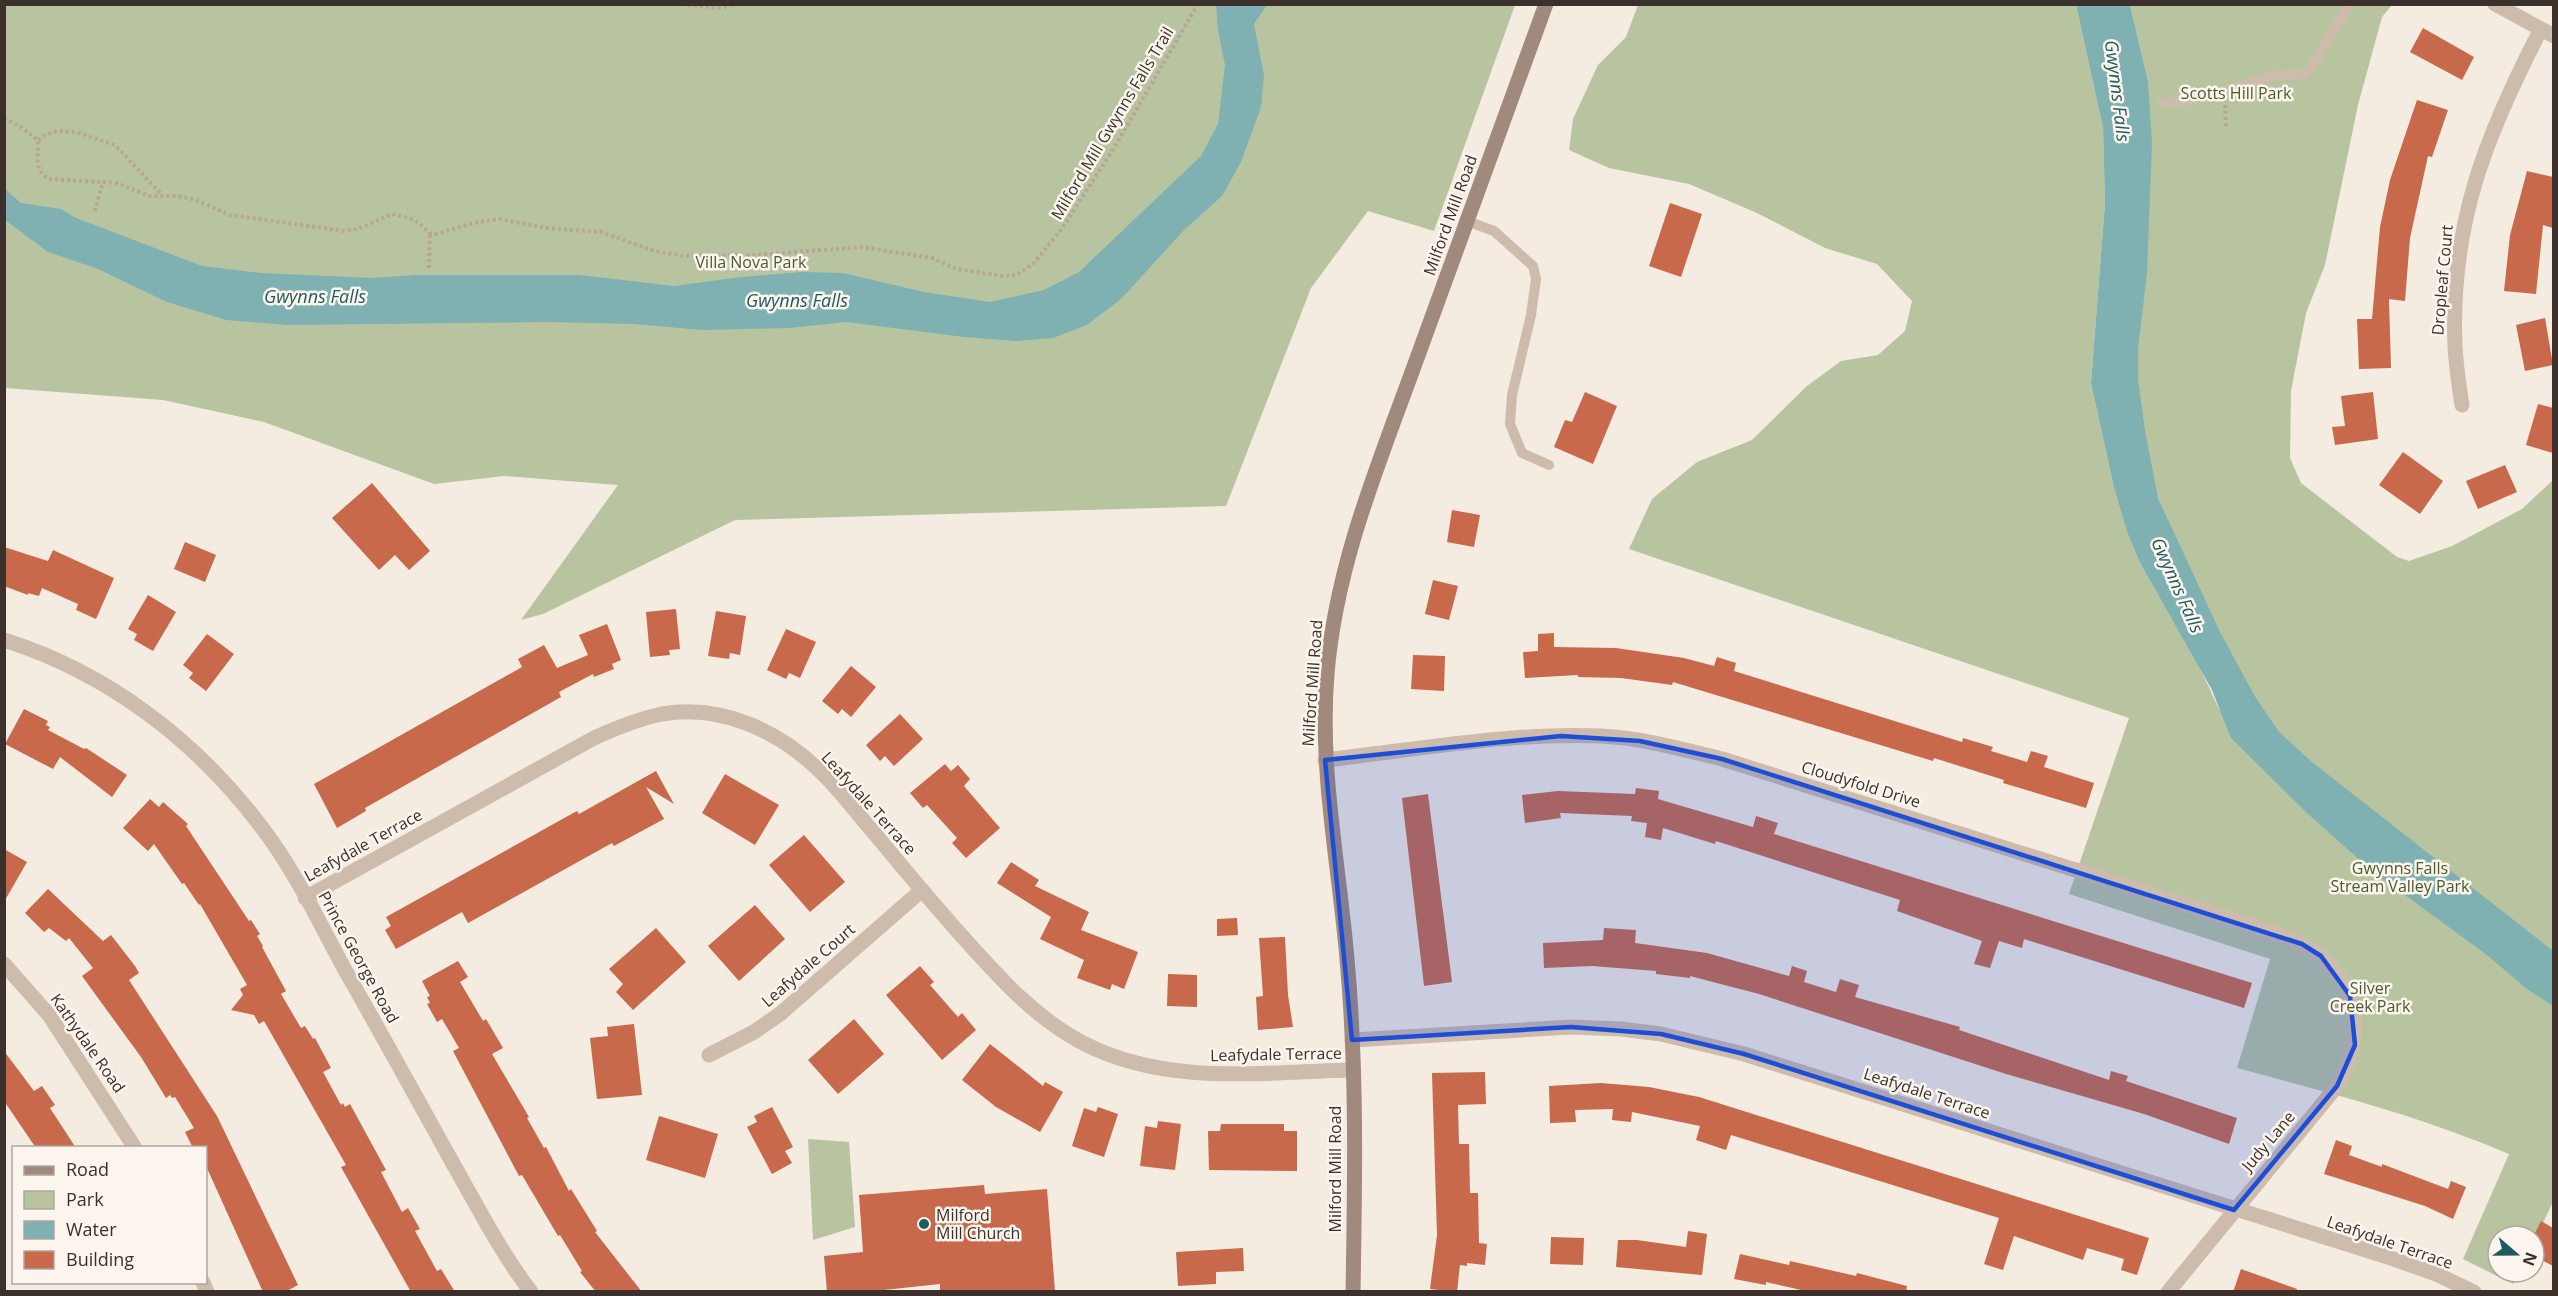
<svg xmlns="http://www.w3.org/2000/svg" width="2558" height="1296" font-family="'Open Sans',sans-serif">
<rect width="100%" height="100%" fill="#f4ebe1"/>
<!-- green -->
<path fill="#b8c4a0" d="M4 5H1515L1434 231 1368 211 1311 288 1226 506 735 520 543 614 521 620 618 485 504 476 434 484 264 422 163 400 5 388Z
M1638 5H2076L2103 128 2105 203 2091 383 2114 488 2127 532 2139 561 2198 664 2219 709 2269 752 2128 429 2149 105 2148 81 2130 5H2392L2382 17 2358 105 2325 265 2306 313 2291 391 2290 458 2301 483 2397 557 2409 561 2452 546 2522 509 2553 480V1202L2534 1241V1236H2498V1272H2519L2513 1284 2463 1259 2509 1154C2421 1116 2330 1093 2237 1068L2270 959 2069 894 2129 718 1629 549 1652 499 1697 462 1752 440 1807 386 1841 361 1878 355 1905 331 1912 301 1877 264 1825 248 1757 213 1689 184 1609 168 1569 150 1573 119 1598 65 1626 37Z
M808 1139 849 1142 855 1227 813 1240Z"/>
<!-- water -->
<path fill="#7fb0b2" d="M1216 5H1267L1254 24 1264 75 1261 107 1241 162 1222 196 1184 230 1121 299 1087 325 1053 338 1016 341 964 337 847 322 789 328 703 330 633 324 548 322 287 325 226 320 167 302 98 269 48 252 5 220V170L6 190 21 203 61 209 76 218 202 266 261 273 373 278 414 275H580L674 286 741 277 802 272 843 273 924 292 990 302 1044 290 1079 272 1201 156 1218 124 1225 65 1218 30Z
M2076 5H2130L2148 81 2152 143 2147 273 2138 349V379L2145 431 2158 498 2219 630 2254 695 2279 732 2312 762 2553 951V1006L2527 989 2487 955 2372 871 2307 813 2231 738 2212 690 2139 561 2127 532 2114 488 2091 383 2105 203 2103 128Z"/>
<!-- building -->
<path fill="#c8694b" d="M2423 28 2474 57 2462 80 2410 52Z
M2417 100 2448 110 2432 157 2428 156 2410 238 2405 301 2389 299 2391 368 2359 369 2357 319H2372L2380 227 2390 180Z
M2527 171 2553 177V228L2543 225 2536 294 2504 291 2510 235Z
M1670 203 1702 214 1681 277 1649 266Z
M2545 318 2553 365 2525 371 2516 325Z
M1585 392 1617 406 1593 464 1554 447 1565 420 1572 422Z
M2373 392 2378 439 2335 445 2332 427 2345 426 2341 396Z
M2538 404 2553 408V453L2526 445Z
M2403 452 2443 481 2420 514 2379 485Z
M2505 465 2517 492 2478 509 2466 481Z
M372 483 430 551 409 570 395 555 379 570 332 518Z
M1452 510 1480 515 1474 547 1447 542Z
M185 542 216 555 205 582 174 569Z
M4 547 48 561 53 550 114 578 96 619 76 610 78 604 42 588 39 596 28 593V595L4 586Z
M1433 580 1458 586 1449 620 1425 614Z
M148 595 176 612 153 651 134 640 137 634 128 629Z
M676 609 680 649 669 650 670 655 650 657 646 612Z
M716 611 746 616 740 655 730 653 729 659 708 656Z
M607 624 621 660 612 664 614 669 594 677 593 674 559 692 561 697 365 808 366 811 337 828 314 784 522 667 518 659 544 645 557 668 588 655 579 635Z
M786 629 816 642 800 678 789 673 786 679 767 670Z
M1554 633V647L1616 648 1684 658 1714 666 1717 657 1736 663 1734 671 1962 742 1963 738 1993 747 1991 751 2027 762 2031 751 2048 756 2044 767 2094 783 2086 808 2003 783 2004 780 1934 758 1933 761 1673 682 1672 685 1621 678 1578 677V675L1525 678 1523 652 1538 651V634Z
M207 634 234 654 206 691 189 678 193 673 183 665Z
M1413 655 1445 656 1444 691 1411 689Z
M851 666 876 687 851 717 842 709 838 714 822 701Z
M24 709 48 721 46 725 50 727 48 730 84 749 86 748 127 775 112 797 60 757 53 769 5 744Z
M900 714 923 739 894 766 885 756 880 761 866 745Z
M945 764 951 771 958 765 970 779 964 786 1000 828 966 858 952 843 957 838 927 805 923 808 910 793Z
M656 771 674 804 646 787 664 819 614 846 612 843 468 923 462 912 396 949 385 930 391 926 386 917 577 811 579 814Z
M725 774 779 805 755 845 702 813Z
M1636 788 1659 791 1658 799 1753 827 1756 816 1778 823 1774 834 2252 983 2244 1008 2024 939 2022 948 1999 941 1990 968 1974 964 1982 941 1897 911 1900 900 1716 841 1715 844 1663 828 1661 840 1645 837 1647 823 1631 821 1632 816 1560 813 1561 818 1525 823 1522 795 1558 791 1635 794Z
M1428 794 1452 982 1424 986 1402 798Z
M150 799 159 807 163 802 188 824 186 826 249 921 251 920 260 934 257 936 263 946 262 947 286 991 281 994 301 1028 305 1026 313 1039 315 1038 331 1068 323 1072 341 1105 343 1103 345 1107 350 1104 386 1170 381 1172 402 1212 408 1208 420 1229 415 1231 437 1271 441 1269 455 1292H411L341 1167 346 1165 264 1021 259 1024 254 1015 231 1010 243 995 240 989 247 985 200 904 199 905 184 883 182 884 154 844 148 851 123 828Z
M804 835 845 882 810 912 769 865Z
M4 849 27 862 4 902Z
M1011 862 1039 880 1035 886 1089 912 1081 930 1138 952 1124 989 1112 984 1110 990 1077 978 1084 960 1040 939 1051 917 997 883Z
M48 889 103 941 111 935 135 966 139 973 129 980 217 1116 298 1285 285 1292H263L206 1166V1148H193L185 1132 194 1128 175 1097 172 1098 170 1095 166 1098 141 1057 82 976 93 968 69 938 66 941 49 928 44 932 25 913Z
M755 905 785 939 739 981 708 946Z
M1237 918 1238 935 1217 936V919Z
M656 928 686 962 633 1010 616 992 623 984 609 969Z
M1604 928 1636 930 1635 943 1707 953 1789 976 1792 966 1807 971 1804 982 1836 992 1840 979 1859 985 1855 997 1960 1027 1959 1030 2109 1080 2111 1071 2128 1076 2126 1081 2237 1118 2229 1144 2144 1114 2006 1074 1759 994 1690 976V978L1656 974V971L1592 966 1544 968 1543 943 1603 940Z
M1285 937 1288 995 1293 1027 1258 1030 1256 997 1263 996 1259 938Z
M458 961 468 977 460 982 483 1021 486 1019 503 1048 492 1054 529 1117 527 1118 544 1148 546 1147 569 1191 571 1189 597 1231 595 1232 642 1292H596L580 1272 582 1271 560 1235 558 1236 522 1175 519 1176 453 1051 459 1048 442 1019 437 1022 427 1004 430 1003 427 997 430 996 422 981Z
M920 966 934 982 930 985 958 1017 962 1013 976 1030 942 1060 886 995Z
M1168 974 1197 975V1007L1167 1006Z
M854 1019 884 1054 838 1094 808 1060Z
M634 1024 642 1095 597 1099 590 1038 608 1036 607 1027Z
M990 1044 1043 1086 1045 1082 1063 1092 1040 1132 996 1107 962 1080Z
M4 1051 34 1091 42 1086 55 1105 50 1108 76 1148H36L4 1101Z
M1485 1072 1486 1104 1458 1105 1459 1144H1469L1470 1193H1478L1479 1243 1487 1244 1485 1265 1467 1263V1266L1460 1265 1457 1292 1430 1289 1437 1235 1432 1073Z
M1601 1083 1649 1087 1699 1097 2149 1238 2137 1275 2121 1270 2124 1259 2087 1248 2083 1260 2014 1236 2003 1270 1984 1264 1999 1218 1731 1135 1726 1150 1696 1140 1700 1126 1632 1112 1631 1122 1612 1120 1613 1109 1575 1110 1576 1122 1550 1123 1549 1086Z
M772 1107 793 1147 785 1151 792 1163 772 1174 747 1127 757 1122 754 1116Z
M1098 1107 1118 1114 1104 1157 1072 1146 1084 1108 1096 1112Z
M659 1116 718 1134 705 1178 646 1160Z
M1158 1121 1181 1124 1175 1170 1140 1166 1145 1126 1157 1128Z
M1221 1124H1284V1131H1297V1171L1209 1170 1208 1131H1220Z
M2336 1140 2352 1146 2349 1155 2382 1167V1164L2448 1189 2451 1181 2466 1187 2453 1219 2425 1206 2324 1174Z
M984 1185 985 1194 1047 1189 1055 1291 940 1292V1284L865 1292H827L824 1256 863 1252 859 1195Z
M2541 1221 2553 1228V1266L2534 1256V1235Z
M1688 1231 1707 1234 1702 1275 1616 1267 1618 1240H1637L1686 1247Z
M1551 1237 1584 1238 1583 1265 1550 1264Z
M1243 1248 1244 1271 1216 1272V1284L1178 1286 1176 1252Z
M1740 1254 1789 1265 1790 1261 1856 1276 1857 1273 1907 1286 1906 1292H1810L1766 1282V1285L1734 1279Z
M2241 1269 2297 1289 2296 1292H2233Z"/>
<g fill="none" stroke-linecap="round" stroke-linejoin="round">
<!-- path -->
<path stroke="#b9a596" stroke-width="4" stroke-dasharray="3 3" stroke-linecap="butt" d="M682 4 719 8 735 4
M2225 105 2226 128
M4 118 21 127 38 140C39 156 33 170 49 179L117 183 149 196H177L196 200 230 215 344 231 358 229 392 214 415 220 430 233 437 234 473 223 499 219 546 228 601 232 655 251 684 256 756 255 862 247 932 258 957 269 1003 276 1017 275 1034 263 1063 227 1114 148 1198 4
M38 140 47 134 59 131 76 132 115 145 162 195
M95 211 103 181
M429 268 430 233"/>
<!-- lane -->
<path stroke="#cdbbac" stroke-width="10" d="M2162 103 2200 99 2271 76 2307 74 2350 4
M1467 221 1494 231 1533 266 1536 279 1531 315 1512 395 1510 424 1522 453 1549 465"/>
<!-- street -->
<path stroke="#cdbbac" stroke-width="15" d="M2495 4 2554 36
M2462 405C2459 386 2456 366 2455 346 2450 224 2486 135 2541 29
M4 640C109 673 198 742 263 829 295 871 320 924 345 970 381 1033 416 1097 451 1160 476 1204 500 1251 531 1292
M1325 760C1415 750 1510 732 1601 736 1642 738 1682 749 1722 759L2276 933C2291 940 2309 946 2321 957 2363 994 2363 1041 2337 1086L2168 1292
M305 898 594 738C616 728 638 719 662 714 723 703 783 733 825 776 843 794 858 815 875 834 903 868 931 901 960 934 998 976 1034 1018 1085 1044 1167 1086 1263 1072 1352 1070
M4 964 49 1015 135 1148
M1352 1040 1571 1027 1621 1029 1661 1034 1744 1054 2385 1256 2436 1274 2474 1292
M709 1055 754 1032 780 1014 922 890
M203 1282 207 1292"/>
<!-- secondary -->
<path stroke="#a18a7d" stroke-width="15" d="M1353 1292C1355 1181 1357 1069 1347 959 1339 864 1319 770 1327 674 1336 564 1379 463 1416 361 1459 242 1503 123 1546 4"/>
</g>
<!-- marked area -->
<path fill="#1d4ed8" fill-opacity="0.2" stroke="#1d4ed8" stroke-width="4.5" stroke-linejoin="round" d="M1561 736 1640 741 1722 759 2302 944 2321 956 2350 996 2355 1045 2337 1086 2234 1210 1744 1054 1661 1034 1571 1027 1352 1040 1325 760Z"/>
<!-- markers -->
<circle fill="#1f5a5e" stroke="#fbf5ee" stroke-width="2" cx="924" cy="1224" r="6"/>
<g text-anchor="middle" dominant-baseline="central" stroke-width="5" stroke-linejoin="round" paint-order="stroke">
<!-- park labels -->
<g font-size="16" fill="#4a5a2e" stroke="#fbf5ee">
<text x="2236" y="93">Scotts Hill Park</text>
<text x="751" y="262">Villa Nova Park</text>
<text x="2400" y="868">Gwynns Falls<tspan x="2400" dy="18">Stream Valley Park</tspan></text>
<text x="2370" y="988">Silver<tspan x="2370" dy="18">Creek Park</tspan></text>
</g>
<!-- street labels -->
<g font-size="16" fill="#3b302b" stroke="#fbf5ee">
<text transform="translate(1112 123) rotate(-59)">Milford Mill Gwynns Falls Trail</text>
<text transform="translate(1450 215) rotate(-70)">Milford Mill Road</text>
<text transform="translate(2442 280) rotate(-85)">Dropleaf Court</text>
<text transform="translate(1312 683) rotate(-86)">Milford Mill Road</text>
<text transform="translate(1861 784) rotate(17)">Cloudyfold Drive</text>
<text transform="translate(869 803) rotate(48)">Leafydale Terrace</text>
<text transform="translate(363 845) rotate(-29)">Leafydale Terrace</text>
<text transform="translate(359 957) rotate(61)">Prince George Road</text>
<text transform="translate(808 965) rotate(-41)">Leafydale Court</text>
<text transform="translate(88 1043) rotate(55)">Kathydale Road</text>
<text transform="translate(1276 1054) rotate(-1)">Leafydale Terrace</text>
<text transform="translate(1927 1093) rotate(18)">Leafydale Terrace</text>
<text transform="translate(2268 1141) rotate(-50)">Judy Lane</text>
<text transform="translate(1335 1169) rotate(-90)">Milford Mill Road</text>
<text transform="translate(2390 1242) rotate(19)">Leafydale Terrace</text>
</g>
<!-- poi labels -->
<g font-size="16" fill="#3b302b" stroke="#fbf5ee" text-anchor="start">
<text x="936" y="1215">Milford<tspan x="936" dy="18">Mill Church</tspan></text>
</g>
<!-- water labels -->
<g font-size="18" font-style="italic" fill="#1f5a5e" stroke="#fbf5ee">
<text transform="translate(2118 91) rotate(83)">Gwynns Falls</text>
<text x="315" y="296">Gwynns Falls</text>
<text x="797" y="300">Gwynns Falls</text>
<text transform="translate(2178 585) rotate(66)">Gwynns Falls</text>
</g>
</g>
<!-- border -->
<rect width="2558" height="1296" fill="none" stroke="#3b302b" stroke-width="12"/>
<!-- legend -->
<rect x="12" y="1146" width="195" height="138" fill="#fbf5ee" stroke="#aea6a0" stroke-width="1.5"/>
<rect x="24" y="1166" width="30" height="9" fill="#a18a7d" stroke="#aea6a0" stroke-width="1.5"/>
<text x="66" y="1176" font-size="18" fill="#3b302b">Road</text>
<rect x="24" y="1191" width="30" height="18" fill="#b8c4a0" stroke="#aea6a0" stroke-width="1.5"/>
<text x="66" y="1206" font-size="18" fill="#3b302b">Park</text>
<rect x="24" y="1221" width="30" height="18" fill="#7fb0b2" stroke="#aea6a0" stroke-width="1.5"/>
<text x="66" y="1236" font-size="18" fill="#3b302b">Water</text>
<rect x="24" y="1251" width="30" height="18" fill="#c8694b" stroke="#aea6a0" stroke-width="1.5"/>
<text x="66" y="1266" font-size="18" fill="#3b302b">Building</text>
<!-- north arrow -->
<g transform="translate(2516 1254) rotate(110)"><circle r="28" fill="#fbf5ee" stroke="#aea6a0" stroke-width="1.5"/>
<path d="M0-4.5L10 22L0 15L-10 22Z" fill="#1f5a5e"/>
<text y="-9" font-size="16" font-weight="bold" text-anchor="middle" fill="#3b302b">N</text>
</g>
</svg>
